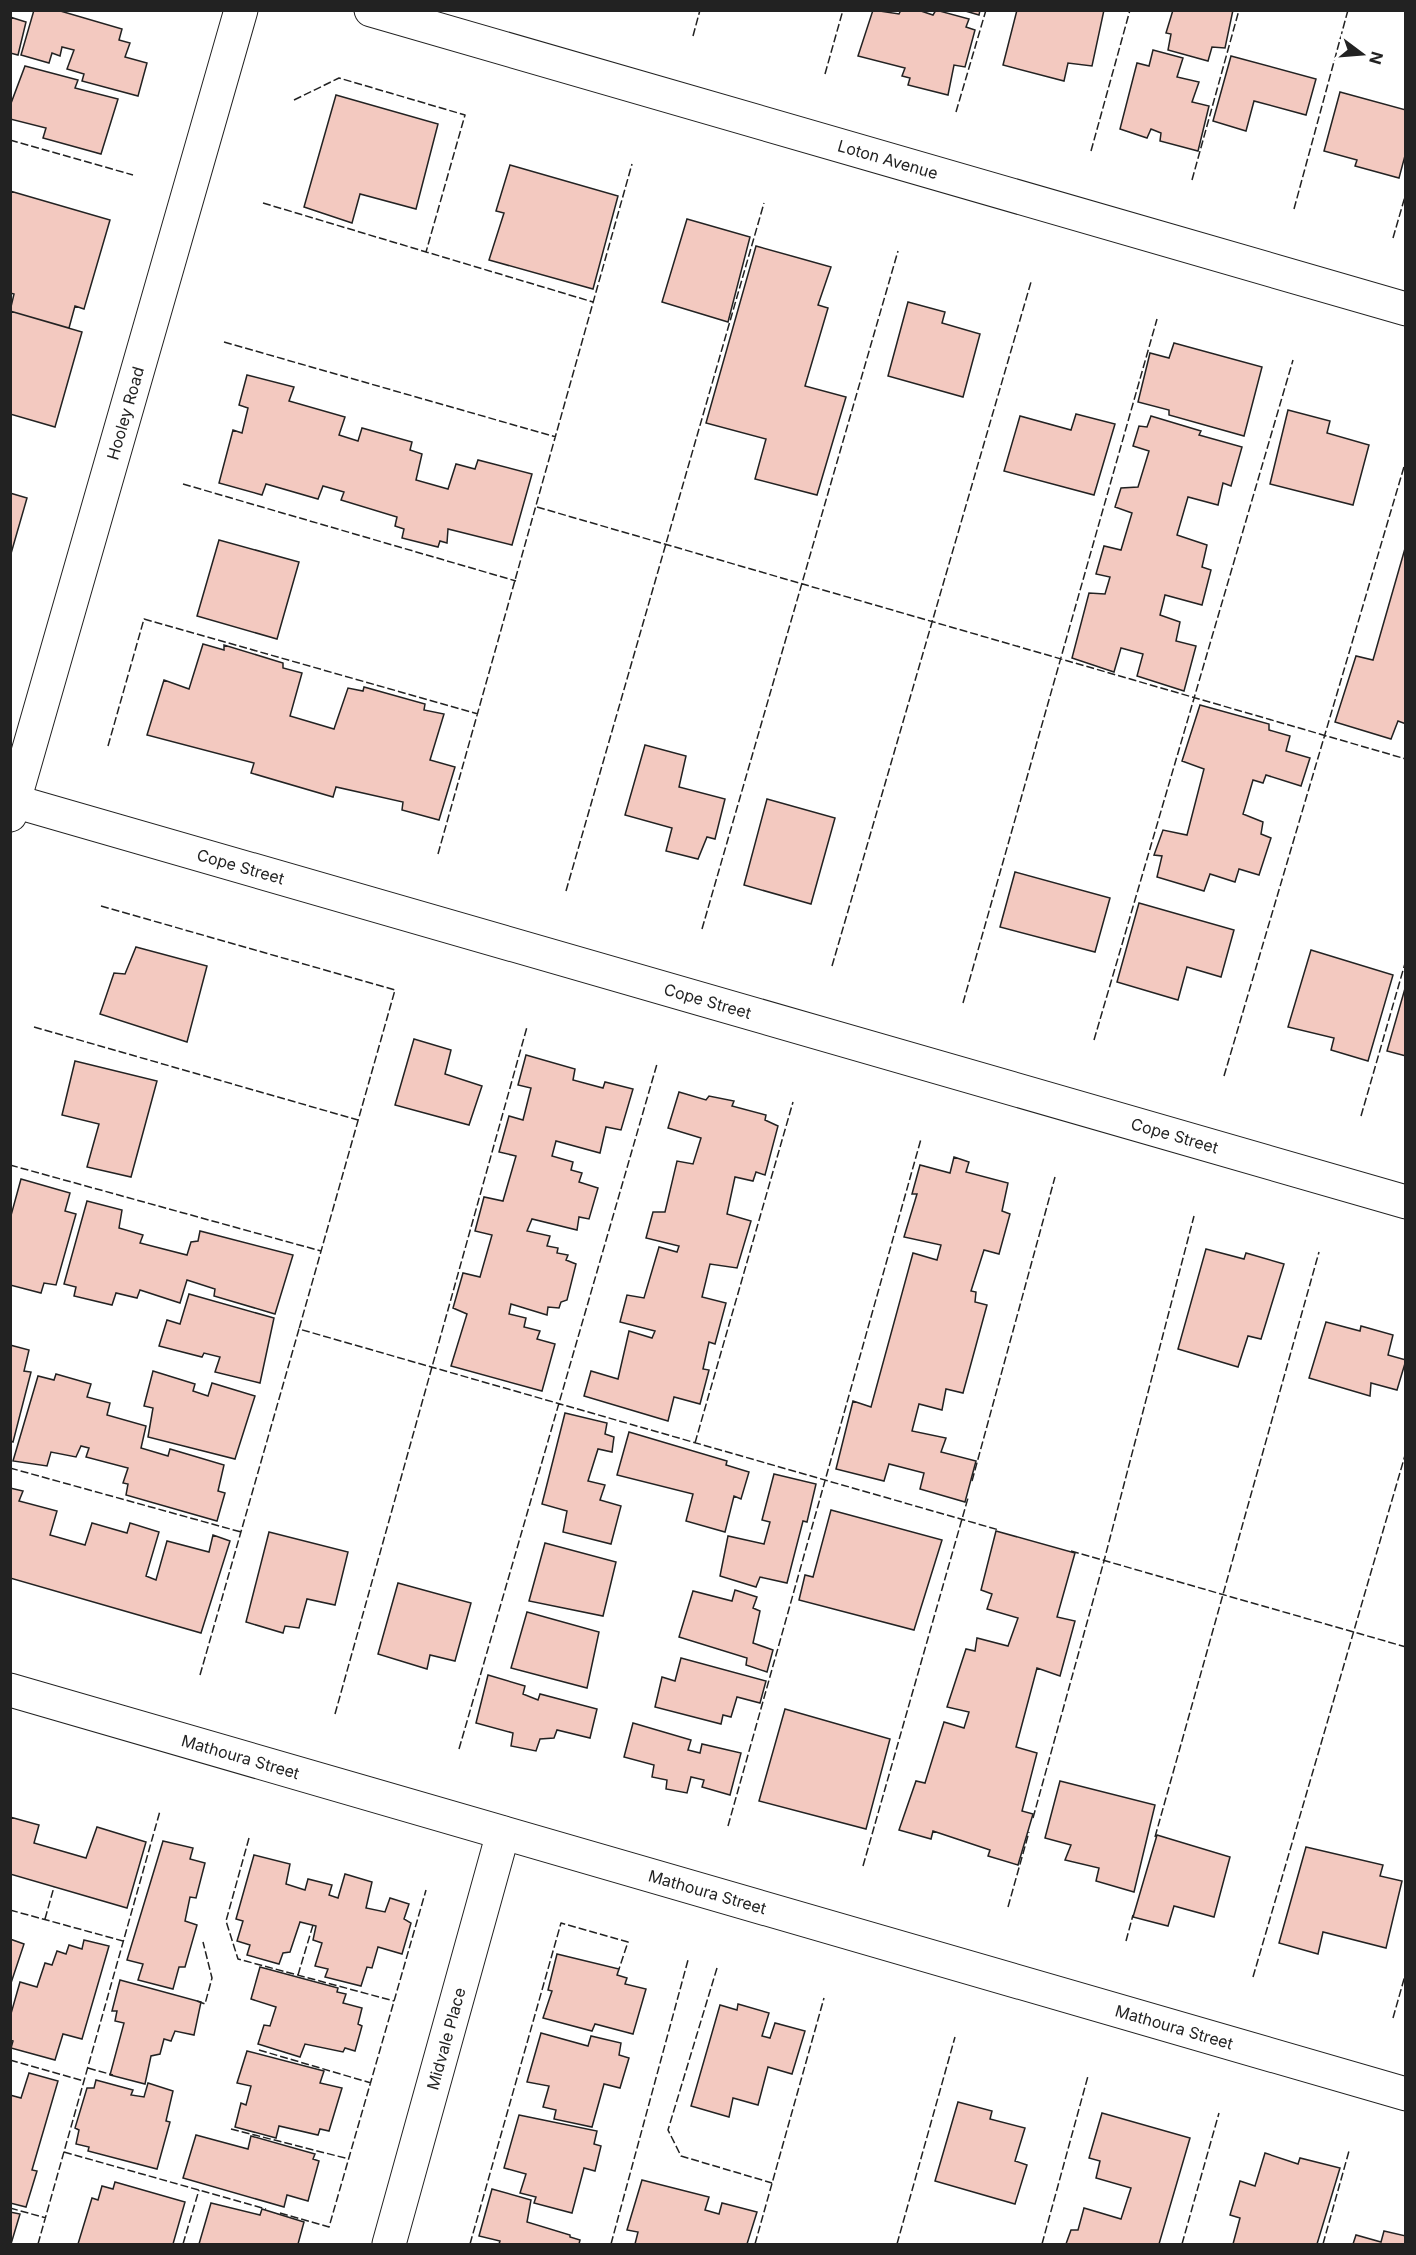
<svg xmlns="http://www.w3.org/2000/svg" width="1416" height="2255" font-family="Inter,sans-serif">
<rect width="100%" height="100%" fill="#fff"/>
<!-- building -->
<path fill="#f3c9c0" stroke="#222" stroke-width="1.5" d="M34 10H57L122 29 119 40 130 43 125 57 147 63 138 96 82 81 84 74 67 69 74 50 62 47 60 56 52 53 49 63 21 55Z
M873 10 899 14 901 10H918L933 15 936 10 969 19 966 27 975 30 965 67 954 65 948 95 908 85 910 78 902 76 905 68 858 56Z
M962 10H980L979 15Z
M1017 10H1104L1092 66 1068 63 1064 81 1003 65Z
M1173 10H1233L1225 48 1212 47 1208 61 1168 50 1171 34 1166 33Z
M10 17 26 22 18 55 10 53Z
M1153 50 1183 58 1177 77 1199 82 1192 102 1209 106 1198 151 1160 141 1161 133 1151 129 1147 138 1120 129 1137 63 1149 66Z
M1231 56 1316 79 1306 115 1254 101 1246 131 1213 121Z
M25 66 78 80 75 88 118 99 101 154 43 138 46 128 10 119V106Z
M1340 92 1406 110V152L1399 178 1355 166 1357 160 1324 151Z
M336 95 438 124 416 209 360 194 352 223 304 207Z
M510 165 618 196 593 289 489 260 504 213 496 211Z
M10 191 110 220 84 309 75 306 69 328 10 311 14 294 10 293Z
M687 219 750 237 728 322 662 302Z
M756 246 831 267 818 305 828 308 805 386 846 397 817 495 755 479 766 439 706 423Z
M908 302 945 312 942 323 980 334 963 397 888 376Z
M10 311 82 332 55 427 10 414Z
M1174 343 1262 367 1244 436 1169 415V410L1138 402 1150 353 1169 358Z
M247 375 294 387 289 401 345 417 339 435 358 441 362 428 412 442 410 450 422 454 416 480 448 489 456 464 475 469 478 460 532 474 512 545 448 529 447 543 440 541 438 547 402 538 404 529 395 526 397 517 341 500 344 492 323 486 318 499 266 484 262 495 219 483 233 430 242 433 248 408 239 405Z
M1288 410 1330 421 1327 433 1369 445 1353 505 1270 484Z
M1076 414 1115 424 1094 495 1004 471 1020 416 1071 430Z
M1151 416 1201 431 1199 435 1242 447 1231 486 1223 483 1218 505 1188 497 1177 535 1207 545 1202 567 1211 570 1202 605 1165 595 1160 615 1180 622 1176 641 1196 646 1184 691 1137 676 1143 654 1121 648 1114 672 1072 658 1089 593 1105 594 1110 577 1096 574 1104 546 1121 550 1132 513 1115 507 1121 488 1138 487 1149 451 1133 446 1139 426 1147 427Z
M10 493 27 498 10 557Z
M219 540 299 562 277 639 197 616Z
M1406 545V724L1398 721 1391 739 1335 722 1356 656 1373 660Z
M203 644 224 650V645L283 663V668L302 673 290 716 334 729 348 688 363 691 364 687 425 704 424 710 444 714 430 760 455 767 439 820 402 810 403 802 336 787 333 797 251 773 254 763 147 735 164 680 189 689Z
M1200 705 1269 724V730L1290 736 1286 751 1310 758 1301 786 1266 775 1263 783 1253 780 1243 814 1263 822 1261 834 1271 838 1259 875 1239 869 1235 882 1210 874 1204 891 1157 877 1162 856 1154 855 1163 830 1187 835 1204 769 1182 761Z
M645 745 686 756 679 787 725 799 715 839 707 837 698 859 666 851 672 828 625 815Z
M767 799 835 818 811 904 744 885Z
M1015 872 1110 898 1095 952 1000 927Z
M1139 903 1234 930 1221 977 1187 967 1178 1000 1117 982Z
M136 947 207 966 187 1042 100 1014 114 973 125 974Z
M1311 950 1393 975 1368 1061 1331 1050 1334 1038 1288 1027Z
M1406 985V1056L1387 1051Z
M414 1039 451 1050 445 1074 482 1086 469 1125 395 1105Z
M526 1055 575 1069 573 1080 603 1088 605 1082 633 1089 621 1130 606 1127 600 1153 556 1141 552 1156 573 1162 571 1170 582 1173 579 1182 598 1188 589 1219 579 1217 577 1230 532 1219 527 1231 550 1236 547 1246 558 1248 557 1253 568 1255 566 1260 576 1264 567 1300 561 1302 559 1308 548 1307 547 1315 511 1304 509 1314 526 1318 524 1327 540 1331 537 1339 555 1344 542 1391 451 1366 467 1314 453 1308 463 1273 480 1277 492 1235 475 1231 484 1197 503 1201 516 1156 499 1152 509 1116 523 1120 531 1088 518 1085Z
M75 1061 157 1081 131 1177 87 1167 99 1124 62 1115Z
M679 1092 706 1100 709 1096 734 1101 732 1106 766 1115 765 1120 778 1126 765 1175 756 1172 753 1181 735 1177 727 1214 751 1221 737 1268 710 1264 702 1297 726 1303 715 1344 709 1342 703 1369 709 1370 700 1404 674 1397 668 1421 584 1396 591 1371 618 1379 629 1331 652 1338 655 1331 620 1322 627 1295 644 1298 659 1247 677 1252 679 1246 646 1238 653 1212H665L677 1161 693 1164 701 1138 668 1128Z
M954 1157 969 1162 966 1172 1008 1183 1002 1211 1010 1214 999 1254 984 1250 971 1291 976 1292 975 1302 987 1305 963 1393 946 1389 942 1410 919 1404 912 1431 946 1438 941 1452 976 1461 965 1502 920 1489 924 1473 889 1464 884 1481 836 1469 853 1401 871 1407 913 1253 937 1260 941 1245 904 1237 917 1194H912L920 1165 950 1173Z
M21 1179 70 1193 65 1211 76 1214 56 1285 44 1283 41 1293 10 1285V1219Z
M87 1201 122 1210 119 1228 143 1235 140 1243 187 1255 191 1242 198 1241 200 1231 293 1255 275 1314 214 1296 215 1289 187 1280 180 1303 140 1290 137 1298 116 1293 112 1305 74 1296 76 1287 64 1284Z
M1206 1249 1244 1259 1246 1253 1284 1264 1261 1339 1248 1336 1238 1367 1178 1349Z
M189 1294 274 1318 260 1383 215 1372 220 1357 204 1353 202 1357 159 1346 167 1320 180 1324Z
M1326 1322 1360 1331 1361 1326 1393 1335 1388 1355 1406 1360 1397 1390 1371 1383 1370 1396 1309 1378Z
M10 1345 29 1350 24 1371 31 1372 13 1442 10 1441Z
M153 1371 195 1384 193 1391 208 1396 212 1383 255 1396 235 1459 148 1437 153 1408 144 1406Z
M56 1374 91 1384 87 1397 110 1403 107 1415 146 1426 141 1448 168 1456 170 1449 224 1465 218 1491 225 1493 217 1521 126 1495 128 1484 123 1483 128 1468 86 1457 89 1448 81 1446 76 1457 51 1452 47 1466 13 1461 38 1376 54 1380Z
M565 1413 607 1423 605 1434 614 1437 612 1452 598 1449 588 1481 605 1485 600 1500 621 1506 611 1544 563 1532 567 1511 542 1504Z
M629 1432 727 1461 726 1465 749 1472 741 1499 734 1496 725 1532 686 1521 693 1494 617 1475Z
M774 1474 816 1484 807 1522 803 1521 787 1583 760 1577 756 1587 720 1576 728 1536 764 1544 770 1522 762 1520Z
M10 1488 23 1491 19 1501 57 1511 50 1535 85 1545 92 1523 127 1533 130 1523 159 1532 146 1576 156 1580 167 1541 209 1552 213 1535 230 1541 201 1633 10 1578Z
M831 1510 942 1540 914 1630 799 1600 805 1575 813 1577Z
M996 1531 1075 1553 1057 1617 1075 1621 1060 1676 1037 1668 1016 1747 1037 1753 1022 1811 1033 1814 1018 1865 988 1856 990 1850 933 1831 931 1839 899 1830 916 1781 925 1783 944 1722 964 1728 969 1712 947 1707 966 1649 975 1651 977 1638 1008 1646 1018 1618 987 1609 992 1594 981 1590Z
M269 1532 348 1552 335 1605 307 1599 299 1628 285 1626 283 1633 246 1622Z
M545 1543 616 1562 603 1616 529 1601Z
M398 1583 471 1603 455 1661 430 1655 427 1669 378 1654Z
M735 1590 757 1597 753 1608 760 1611 753 1643 773 1650 767 1672 746 1665 747 1658 679 1637 693 1591 732 1601Z
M527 1612 599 1632 587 1688 511 1668Z
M681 1658 766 1681 760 1703 737 1697 731 1717 723 1715 721 1724 655 1707 662 1677 675 1681Z
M488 1675 525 1686 523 1694 538 1700 540 1694 597 1709 590 1738 557 1730 554 1738 540 1739 536 1751 511 1746 513 1733 476 1723Z
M785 1709 890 1739 866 1829 759 1801Z
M633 1723 691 1740 688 1750 700 1753 702 1744 741 1753 730 1795 702 1787 704 1780 691 1777 687 1793 666 1789 667 1780 652 1777 654 1765 624 1757Z
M1060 1781 1155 1805 1134 1892 1096 1881 1099 1868 1065 1860 1071 1845 1045 1838Z
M10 1817 39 1825 34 1843 86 1858 97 1827 146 1842 127 1908 10 1874Z
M1157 1835 1230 1857 1214 1917 1174 1906 1168 1926 1133 1917Z
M163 1841 193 1848 190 1859 205 1863 196 1898 190 1897 185 1921 197 1925 185 1967H179L173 1989 138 1980 143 1964 127 1960Z
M1306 1847 1383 1865 1380 1876 1402 1881 1386 1948 1323 1932 1318 1954 1279 1943Z
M254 1855 290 1864 286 1884 305 1890 308 1879 332 1885 329 1895 338 1898 345 1874 372 1882 366 1908 385 1912 390 1898 409 1904 404 1919 411 1923 402 1954 378 1947 372 1968 367 1967 361 1986 325 1977 328 1969 315 1966 322 1943 313 1940 316 1926 300 1922 290 1952 283 1953 279 1964 247 1955 250 1945 237 1941 243 1921 236 1919Z
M10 1939 24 1944 10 1986Z
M84 1940 109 1946 82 2039 63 2034 55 2060 11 2048 13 2041 10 2040V2017L20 1982 37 1987 45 1963 52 1965 57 1951 66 1954 69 1945 82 1949Z
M557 1954 619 1969 617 1975 627 1978 625 1984 646 1989 633 2034 595 2024 592 2031 543 2018 552 1991 548 1990Z
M260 1967 338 1988 337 1992 346 1994 343 2003 362 2008 358 2024 362 2026 355 2051 345 2048 343 2052 305 2044 300 2057 258 2044 264 2025 270 2026 276 2007 251 1999Z
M120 1980 201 2002 194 2035 175 2031 171 2041 164 2039 160 2054 151 2056 145 2084 110 2075 124 2023 115 2021 117 2011H112Z
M738 2004 769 2013 762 2036 770 2038 775 2023 805 2031 792 2074 768 2067 758 2105 733 2098 729 2117 691 2106 720 2005 737 2010Z
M541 2033 588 2046 591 2036 621 2043 619 2055 629 2058 620 2088 604 2084 592 2127 554 2119 556 2110 543 2107 549 2086 527 2082Z
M247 2051 324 2071 320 2083 342 2088 329 2131 320 2129 318 2135 279 2126 276 2138 235 2127 241 2103 246 2105 251 2086 237 2083Z
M29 2073 58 2081 32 2170 37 2171 26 2207 10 2203V2095L21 2098Z
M96 2080 133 2090 131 2095 144 2097 148 2083 173 2091 166 2121 170 2122 157 2169 88 2151 89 2147 76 2144 79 2130 75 2128 87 2088H94Z
M958 2102 992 2111 990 2119 1025 2128 1015 2161 1027 2165 1015 2204 935 2181Z
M1102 2113 1190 2138 1159 2244H1066L1071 2230H1078L1084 2208 1121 2219 1131 2188 1096 2178 1100 2161 1089 2158Z
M519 2115 597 2131 594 2144 601 2146 595 2171 584 2168 572 2213 534 2203 536 2197 520 2193 526 2174 504 2168Z
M196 2135 248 2149 251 2136 315 2154 313 2159 319 2161 308 2201 287 2195 284 2207 183 2178Z
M1265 2153 1298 2164 1300 2158 1340 2168 1317 2244H1233L1240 2218 1230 2215 1240 2181 1255 2186Z
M642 2180 709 2197 705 2210 719 2214 722 2203 757 2212 747 2244H635L638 2232 627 2230Z
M115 2182 185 2202 173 2244H78L92 2198 98 2200 102 2186 113 2189Z
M492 2189 531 2200 527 2222 570 2235V2237L580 2240 579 2244H499L500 2241 479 2236Z
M211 2203 260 2215 262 2209 304 2222 298 2244H199Z
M10 2212 20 2214 11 2244H10Z
M1384 2231 1406 2236V2244H1353L1356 2235 1381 2242Z"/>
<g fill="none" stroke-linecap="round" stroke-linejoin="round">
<defs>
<g id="minor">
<path id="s1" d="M371 10 1406 309"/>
<path id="s2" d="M10 800 1406 1202"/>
<path id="s3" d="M10 815 241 10"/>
<path id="s4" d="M10 1690 1406 2094"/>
<path id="s5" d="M389 2244 503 1833"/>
</g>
</defs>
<!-- minor casing -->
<use href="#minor" stroke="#222" stroke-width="35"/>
<!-- minor -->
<use href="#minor" stroke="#fff" stroke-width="33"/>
<!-- fence -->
<path stroke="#222" stroke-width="1.5" stroke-dasharray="8 3" stroke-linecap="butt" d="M693 36 700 10
M825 74 843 10
M294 100 339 78 465 115 426 252
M956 112 986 10
M10 140 133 175
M1091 151 1130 10
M1192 180 1239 10
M263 203 593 302
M1294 209 1348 10
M1393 238 1406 193
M224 342 556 437
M183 484 516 581
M537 507 1406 759
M108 746 144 619 478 714
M438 854 632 164
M566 891 764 203
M101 906 395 990 299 1329
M702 929 898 251
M832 966 1031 282
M963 1003 1157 319
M34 1027 358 1120
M1094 1040 1293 360
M1224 1076 1406 460
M1361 1116 1406 960
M10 1165 321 1251
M695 1443 793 1102
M10 1468 241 1532
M972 1481 1055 1177
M1071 1551 1406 1647
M200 1675 299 1329 999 1530
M335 1714 527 1027
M459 1749 657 1064
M1033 1818 1104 1561 1194 1216
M728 1826 921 1139
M1155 1837 1319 1252
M249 1838 226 1921 238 1959 394 2001
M863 1866 968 1498
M1008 1907 1029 1832
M10 1910 123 1941
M45 1919 54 1887
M1126 1941 1133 1915
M717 1968 668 2130 681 2156 772 2183
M298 1975 313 1925
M1253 1977 1406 1452
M197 2001 205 2004 212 1978 203 1942
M1393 2018 1406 1972
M259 2050 371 2083
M10 2060 84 2081
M88 2068 113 2075
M231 2129 349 2159
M64 2152 266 2209
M10 2208 46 2218
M280 2213 329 2227 426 1890
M38 2244 160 1811
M183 2244 199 2190
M470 2244 561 1923 628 1942 619 1969
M611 2244 688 1960
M755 2244 824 1998
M897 2244 955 2037
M1042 2244 1088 2076
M1182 2244 1219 2113
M1323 2244 1349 2151"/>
</g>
<g text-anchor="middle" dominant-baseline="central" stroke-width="4.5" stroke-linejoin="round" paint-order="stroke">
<!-- street labels -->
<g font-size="16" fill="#222" stroke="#fff">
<text stroke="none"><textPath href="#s1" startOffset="538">Loton Avenue</textPath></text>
<text stroke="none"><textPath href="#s3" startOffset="418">Hooley Road</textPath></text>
<text stroke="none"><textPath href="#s2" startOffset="240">Cope Street</textPath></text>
<text stroke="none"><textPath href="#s2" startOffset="726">Cope Street</textPath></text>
<text stroke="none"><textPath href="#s2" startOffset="1212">Cope Street</textPath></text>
<text stroke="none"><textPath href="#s4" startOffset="240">Mathoura Street</textPath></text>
<text stroke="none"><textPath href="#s4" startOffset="726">Mathoura Street</textPath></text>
<text stroke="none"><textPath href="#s4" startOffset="1212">Mathoura Street</textPath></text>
<text stroke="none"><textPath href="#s5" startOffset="213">Midvale Place</textPath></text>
</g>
</g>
<!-- border -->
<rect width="1416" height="2255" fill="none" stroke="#222222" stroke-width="24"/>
<!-- north arrow -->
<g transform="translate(1362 54) rotate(106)" stroke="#ffffff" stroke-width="4.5" paint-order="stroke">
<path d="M0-4.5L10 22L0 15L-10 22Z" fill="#222222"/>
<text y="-9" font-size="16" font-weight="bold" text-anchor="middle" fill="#222222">N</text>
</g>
</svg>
